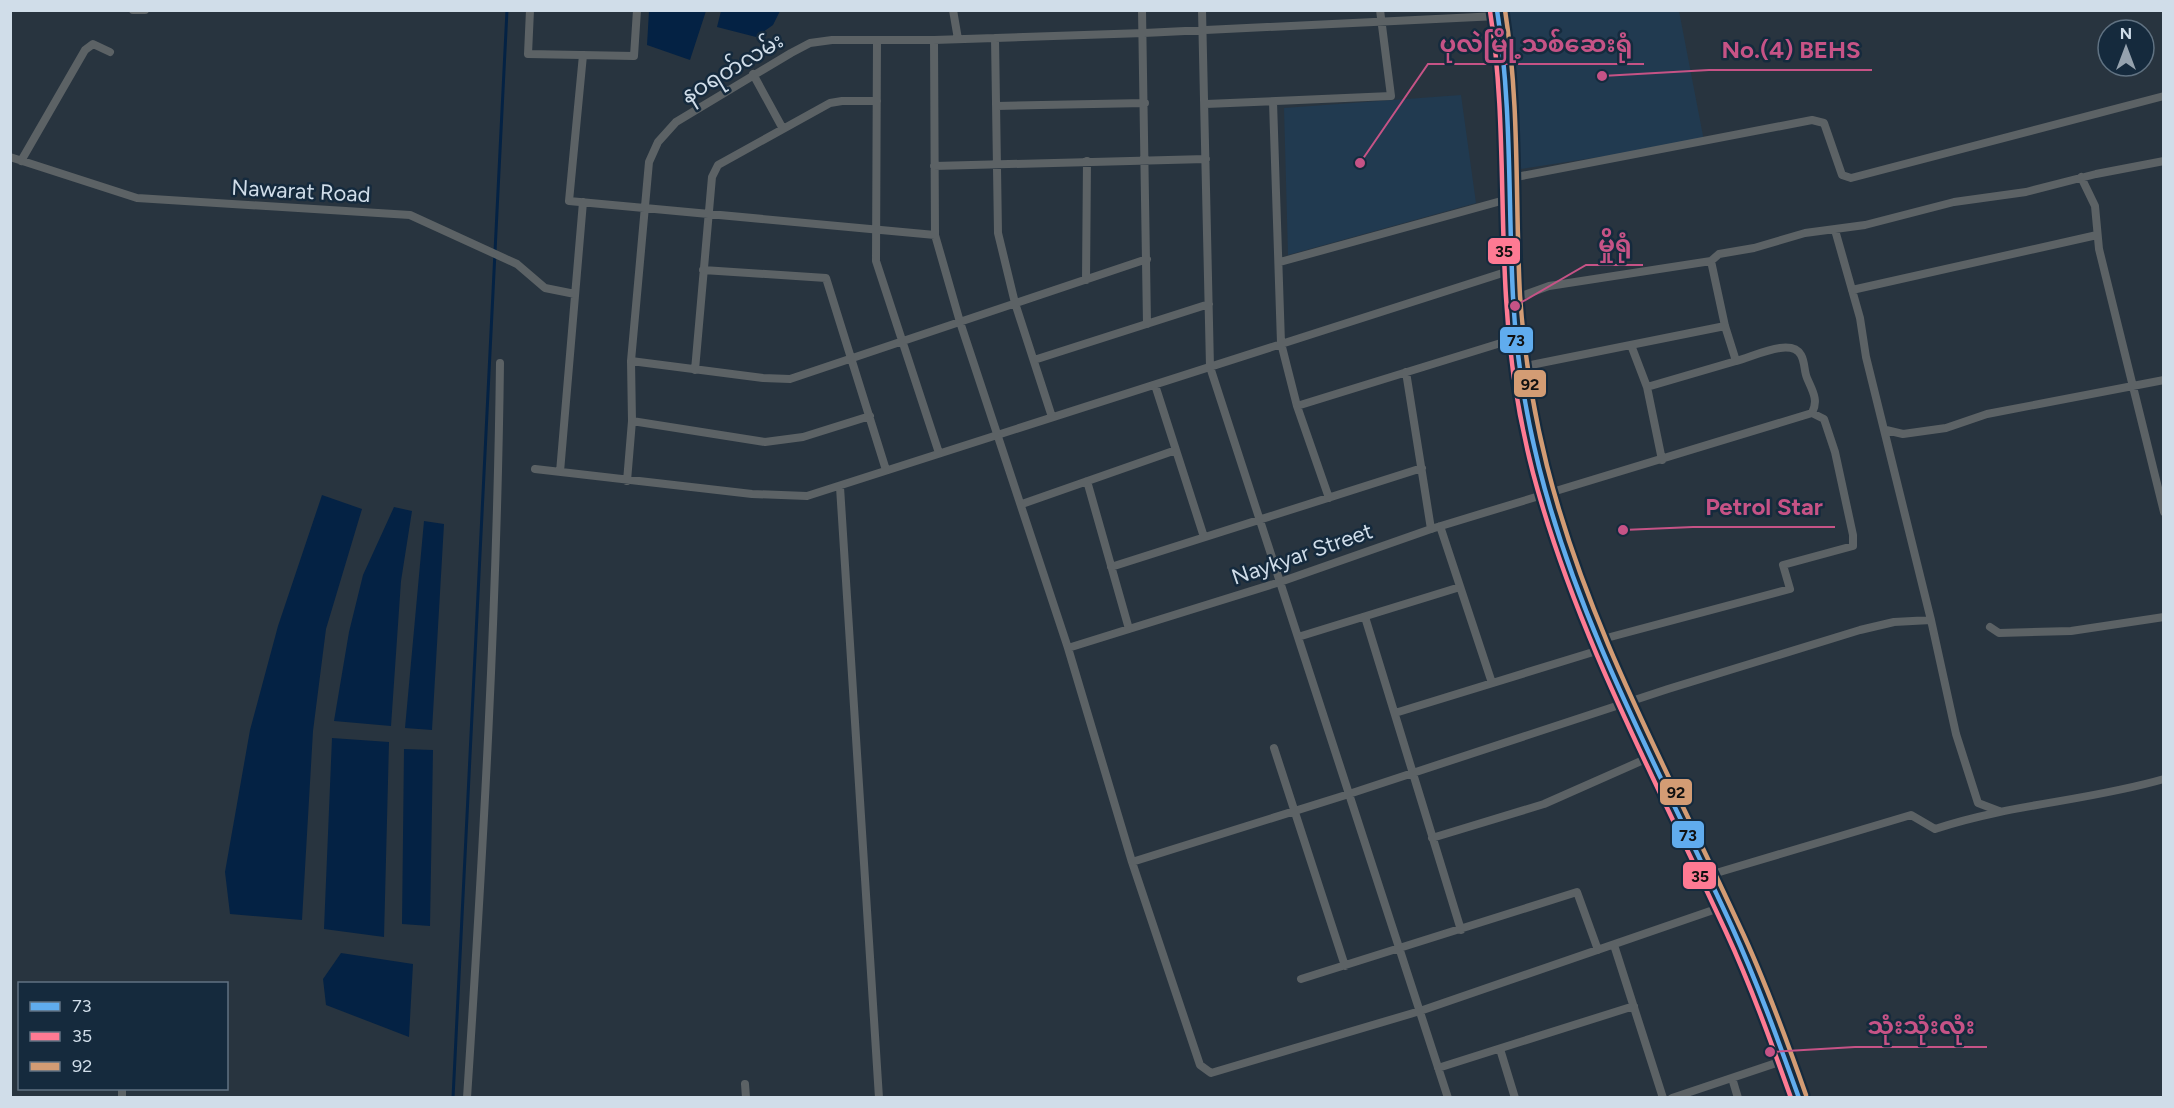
<svg xmlns="http://www.w3.org/2000/svg" width="2174" height="1108" font-family="Figtree,'Noto Sans Myanmar',sans-serif">
<rect width="100%" height="100%" fill="#28343f"/>
<!-- built -->
<path fill="#213a50" d="M1508 11H1679L1704 141 1521 169Z
M1461 95 1476 203 1288 255 1284 108Z"/>
<!-- water -->
<path fill="#042244" d="M649 11H706L690 60 647 45Z
M721 11V10L780 11 773 25 756 37 717 27Z
M322 495 362 509 326 629 313 731 302 920 230 914 225 872 250 730 278 626Z
M394 507 412 511 401 581 391 726 334 721 349 632 363 575Z
M424 521 444 524 432 730 405 728Z
M332 738 389 742 384 937 324 929Z
M404 749 433 750 430 926 402 924Z
M341 953 413 964 409 1037 326 1005 323 979Z"/>
<g fill="none" stroke-linecap="round" stroke-linejoin="round">
<!-- stream -->
<path stroke="#042244" stroke-width="3" d="M453 1098 507 10"/>
<!-- street -->
<path stroke="#5c6265" stroke-width="8" d="M133 10H145
M530 10 528 54 634 56 637 10
M953 10 958 39
M1142 10 1147 324
M1202 10 1210 367 1448 1098
M995 38 998 233 1015 303 1052 417
M877 40 876 261 939 453
M934 40 935 235 960 322 1068 648 1132 862 1200 1065 1211 1073 1420 1011 1722 907
M583 55 569 201 935 235
M753 74 783 129
M1273 102 1281 343 1297 406 1329 498
M1206 104 1391 96 1380 10
M997 106 1145 103
M10 157 137 198 410 215 517 264 545 288 575 294
M21 161 85 50 93 44 110 52
M934 166 1206 159
M2081 177 2095 206 2099 249 2164 512
M1511 178 1812 120 1824 123 1842 175 1851 178 2164 96
M1835 230 1860 318 1866 357 1931 620
M1711 261 1725 326 1736 361C1753 357 1791 337 1801 355 1805 362 1804 371 1807 378 1812 390 1819 400 1812 413
M1280 262 1512 198
M703 270 826 278 886 470
M1086 280 1087 161
M1852 290 2097 235
M1513 299 1549 286 1711 261 1719 254 1754 248 1805 233 1865 225 1954 202 2026 192 2096 174 2164 161
M1631 345 1647 387 1662 460
M1034 360 1209 304
M631 361 763 378 790 379 1147 259
M1521 367 1725 326
M695 370 712 177 718 165 830 103 842 101H877
M1406 372 1431 529
M1155 385 1204 537
M1647 387 1736 361
M1297 406 1517 338
M632 421 765 442 803 437 870 416
M1886 430 1903 434 1946 428 1987 414 2164 380
M535 469 752 494 807 496 1512 270
M560 472 583 202
M627 481 632 421 631 361 649 162 658 142 676 122 791 53 810 43 832 40H934L1144 33 1498 16
M1087 481 1129 629
M840 487 879 1098
M1022 504 1176 450
M1440 526 1492 683
M1111 567 1422 468
M1365 617 1461 930
M1990 627 1999 633 2071 631 2164 617
M1298 637 1460 587
M1068 648 1280 582 1431 529 1812 413 1824 419 1835 452 1853 535V546L1783 565 1790 589 1599 640
M1395 713 1603 649
M1274 748 1345 966
M1432 838 1544 804 1648 758
M1132 862 1349 794 1668 689 1860 630 1894 622 1931 620 1956 734 1978 803 1999 811
M1706 876 1911 815 1935 829C2010 804 2088 801 2164 779
M1614 945 1663 1098
M1301 979 1577 892 1598 950
M1500 1049 1515 1098
M1438 1068 1634 1006
M1732 1078 1738 1098
M745 1084 746 1098
M122 1088V1098
M467 1098C483 853 497 608 500 363
M1672 1098 1785 1060"/>
<!-- primary -->
<path stroke="#636b6f" stroke-width="14" d="M1497 10C1515 105 1508 202 1513 297 1517 363 1528 431 1547 495 1587 638 1656 773 1722 906 1752 968 1776 1033 1799 1098"/>
<defs>
<path id="bus-1" d="M1497 10C1512 106 1508 201 1513 297 1516 354 1525 411 1539 467 1580 630 1662 775 1732 927 1757 982 1778 1040 1799 1098"/>
<path id="bus-2" d="M1490 11C1505 106 1500 201 1506 297 1509 356 1518 415 1533 473 1576 635 1656 780 1726 932 1751 986 1771 1042 1791 1098"/>
<path id="bus-3" d="M1505 10C1520 106 1515 201 1520 296 1524 353 1533 410 1547 466 1588 629 1670 774 1739 925 1765 980 1786 1038 1806 1095"/>
</defs>
<!-- bus-1 casing -->
<use href="#bus-1" stroke="#152a3d" stroke-width="9"/>
<!-- bus-2 casing -->
<use href="#bus-2" stroke="#152a3d" stroke-width="9"/>
<!-- bus-3 casing -->
<use href="#bus-3" stroke="#152a3d" stroke-width="9"/>
<!-- bus-1 -->
<use href="#bus-1" stroke="#60acee" stroke-width="4.5"/>
<!-- bus-2 -->
<use href="#bus-2" stroke="#fe7a93" stroke-width="4.5"/>
<!-- bus-3 -->
<use href="#bus-3" stroke="#d39c74" stroke-width="4.5"/>
</g>
<g text-anchor="middle" dominant-baseline="central" stroke-width="5" stroke-linejoin="round" paint-order="stroke">
<!-- street labels -->
<g font-size="22" fill="#d0dde9" stroke="#152a3d">
<text transform="translate(732 68) rotate(-31)">နဝရတ်လမ်း</text>
<text transform="translate(301 191) rotate(3)">Nawarat Road</text>
<text transform="translate(1302 554) rotate(-19)">Naykyar Street</text>
</g>
</g>
<!-- callouts -->
<path fill="none" stroke="#c65386" stroke-width="2" d="M1360 163L1428 64H1644M1602 76L1709 70H1872M1515 306L1586 265H1643M1623 530L1693 527H1835M1770 1052L1855 1047H1987"/>
<g fill="#c65386" stroke="#152a3d" stroke-width="2">
<circle cx="1360" cy="163" r="6"/>
<circle cx="1602" cy="76" r="6"/>
<circle cx="1515" cy="306" r="6"/>
<circle cx="1623" cy="530" r="6"/>
<circle cx="1770" cy="1052" r="6"/>
</g>
<g font-size="24" text-anchor="middle" font-weight="bold" fill="#c65386" stroke="#152a3d" stroke-width="5" stroke-linejoin="round" paint-order="stroke">
<text x="1536" y="52">ပုလဲမြို့သစ်ဆေးရုံ</text>
<text x="1791" y="58">No.(4) BEHS</text>
<text x="1615" y="252">မှိုရုံ</text>
<text x="1764" y="515">Petrol Star</text>
<text x="1921" y="1034">သုံးသုံးလုံး</text>
</g>
<g stroke="#152a3d" stroke-width="2">
<rect x="1487" y="237" width="34" height="28" rx="6" fill="#fe7a93"/>
<rect x="1499" y="326" width="35" height="28" rx="6" fill="#60acee"/>
<rect x="1513" y="369" width="34" height="29" rx="6" fill="#d39c74"/>
<rect x="1659" y="778" width="34" height="28" rx="6" fill="#d39c74"/>
<rect x="1671" y="820" width="34" height="29" rx="6" fill="#60acee"/>
<rect x="1682" y="861" width="35" height="29" rx="6" fill="#fe7a93"/>
</g>
<g font-size="16" text-anchor="middle" font-weight="bold" fill="#111">
<text x="1504" y="257">35</text>
<text x="1516" y="346">73</text>
<text x="1530" y="390">92</text>
<text x="1676" y="798">92</text>
<text x="1688" y="841">73</text>
<text x="1700" y="882">35</text>
</g>
<!-- border -->
<rect width="2174" height="1108" fill="none" stroke="#d0dde9" stroke-width="24"/>
<!-- legend -->
<rect x="18" y="982" width="210" height="108" fill="#152a3d" stroke="#607282" stroke-width="1.5"/>
<rect x="30" y="1002" width="30" height="9" fill="#60acee" stroke="#607282" stroke-width="1.5"/>
<text x="72" y="1012" font-size="18" fill="#d0dde9">73</text>
<rect x="30" y="1032" width="30" height="9" fill="#fe7a93" stroke="#607282" stroke-width="1.5"/>
<text x="72" y="1042" font-size="18" fill="#d0dde9">35</text>
<rect x="30" y="1062" width="30" height="9" fill="#d39c74" stroke="#607282" stroke-width="1.5"/>
<text x="72" y="1072" font-size="18" fill="#d0dde9">92</text>
<!-- north arrow -->
<g transform="translate(2126 48)"><circle r="28" fill="#152a3d" stroke="#607282" stroke-width="1.5"/>
<path d="M0-4.5L10 22L0 15L-10 22Z" fill="#95a2ae"/>
<text y="-9" font-size="16" font-weight="bold" text-anchor="middle" fill="#d0dde9">N</text>
</g>
</svg>
